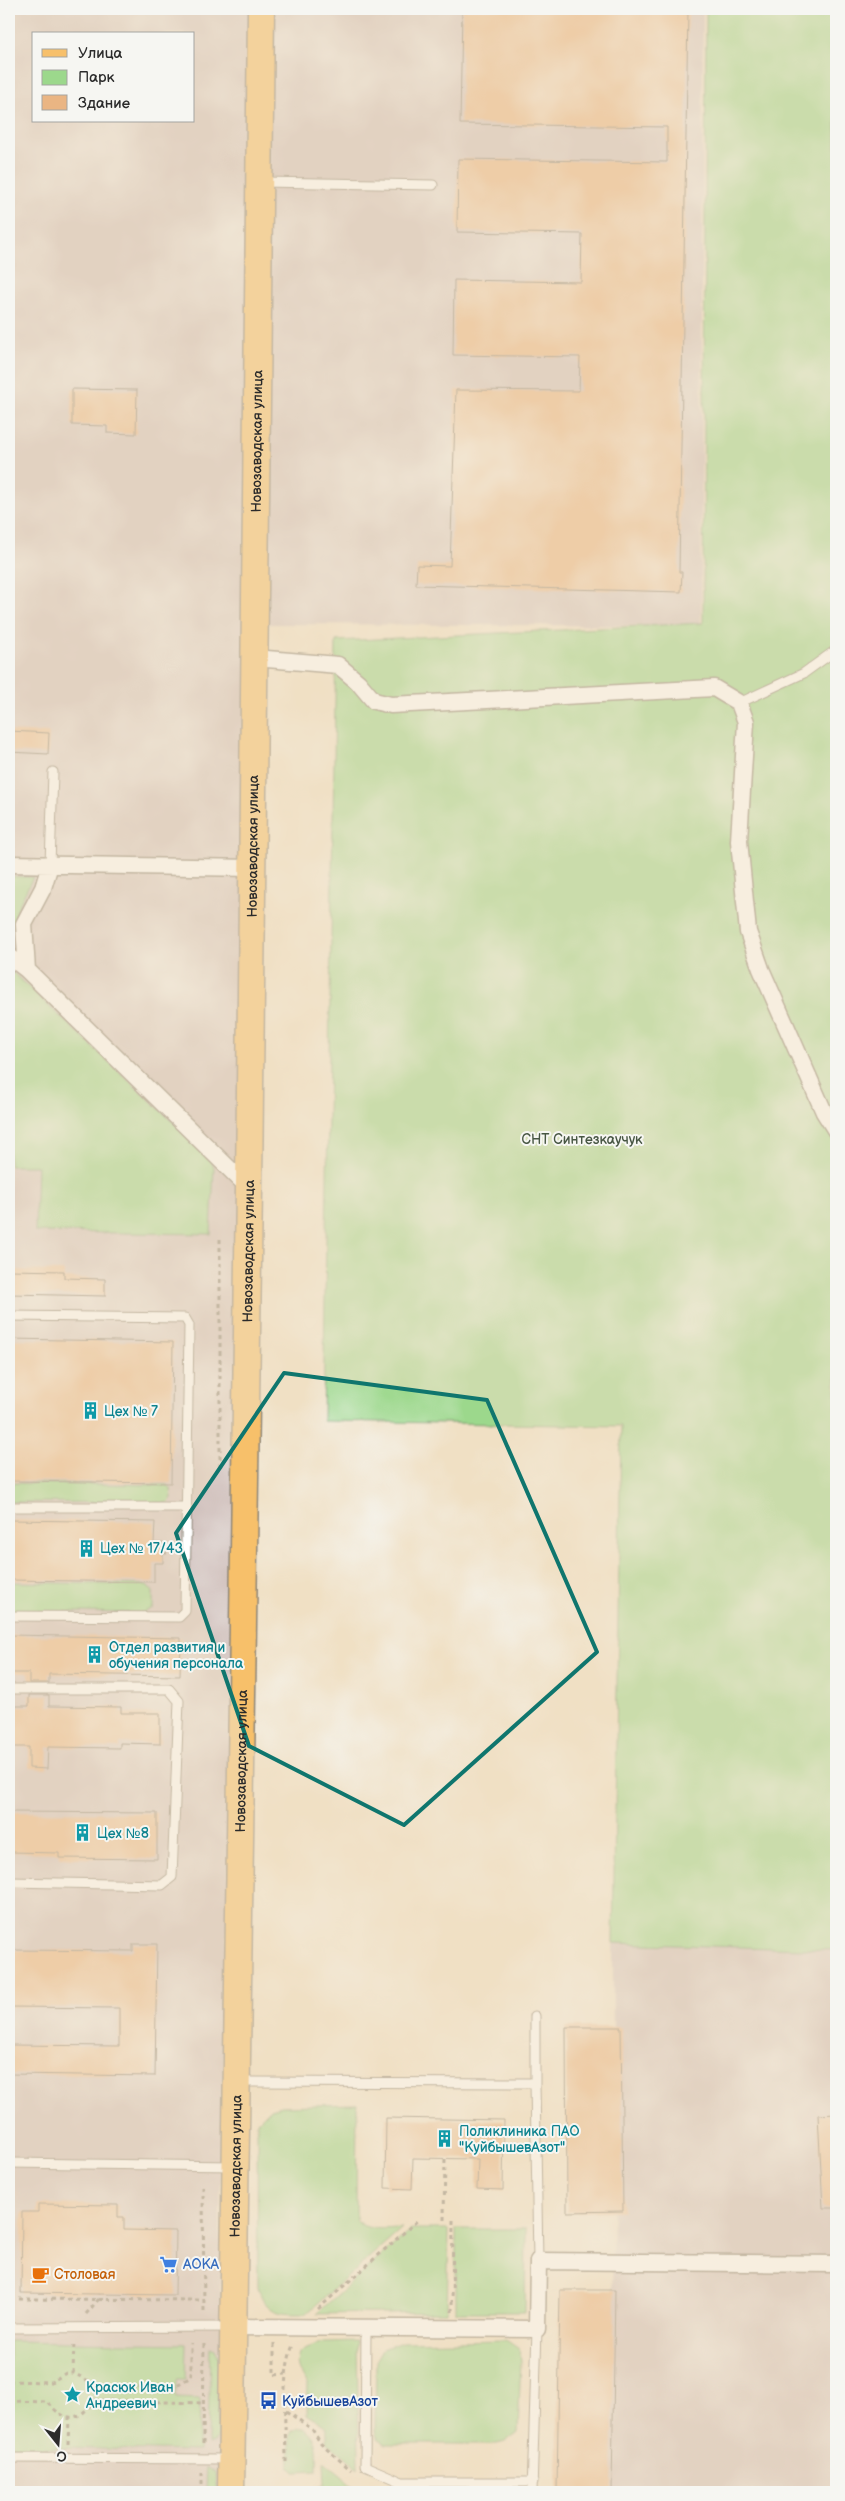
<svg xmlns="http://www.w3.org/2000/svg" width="845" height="2501" font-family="'Balsamiq Sans',sans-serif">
<rect width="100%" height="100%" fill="#f6f6f2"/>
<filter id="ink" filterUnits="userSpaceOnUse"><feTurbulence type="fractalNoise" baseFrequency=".02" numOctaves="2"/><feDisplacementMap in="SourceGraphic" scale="10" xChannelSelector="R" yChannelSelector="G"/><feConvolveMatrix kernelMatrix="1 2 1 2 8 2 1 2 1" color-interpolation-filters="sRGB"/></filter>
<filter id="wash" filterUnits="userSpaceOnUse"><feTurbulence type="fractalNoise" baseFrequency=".0096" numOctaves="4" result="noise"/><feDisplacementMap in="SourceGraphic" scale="20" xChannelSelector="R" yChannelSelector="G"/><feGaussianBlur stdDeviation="1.12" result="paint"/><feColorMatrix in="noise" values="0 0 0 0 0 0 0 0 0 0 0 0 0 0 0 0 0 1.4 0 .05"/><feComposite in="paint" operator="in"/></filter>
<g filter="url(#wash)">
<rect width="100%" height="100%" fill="#f0e0c4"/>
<!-- industrial -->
<path fill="#d0c0bc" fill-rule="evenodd" d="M9 9H261L232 1744 220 2215 225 2492H9ZM34 34H194V121H34Z
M267 9H703L701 626 260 624Z
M616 1747H836V2492H612L613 1943Z"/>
<!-- green -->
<path fill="#9cd88c" stroke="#64825c" d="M706 9H836V1950L613 1943 621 1426 323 1421 336 641 703 623Z
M9 876 33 877 18 907 11 933 9 934Z
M9 969 208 1154 214 1167 211 1234 35 1232 37 1166H9Z
M9 1483 168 1485 171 1489 172 1498 168 1503 9 1502Z
M9 1582 147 1585 153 1592V1608L142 1613 9 1611Z
M357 2104 356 2220C365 2232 388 2228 402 2228L306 2314C281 2314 267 2315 258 2288L257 2122 270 2109 281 2106Z
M412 2229H449L447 2312 316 2314Z
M456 2229H526L525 2312H456Z
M506 2340 519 2349 521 2360 518 2432 505 2442 497 2444H386L377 2437 375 2431 376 2361 383 2349 402 2342Z
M9 2341 186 2344 185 2379H176V2398L200 2399 199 2451 9 2447Z
M357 2341 359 2469 327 2442V2427L307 2414 308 2382C298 2373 295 2366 299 2353L307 2348 323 2342Z
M210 2347 215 2349 219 2358 218 2436 214 2443 208 2445Z
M298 2428H304C321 2442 317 2450 317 2471L295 2472 290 2467V2435L292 2431Z
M324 2461 357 2489V2492H254V2490L318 2488 325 2484Z
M207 2467 215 2473 217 2492H206Z"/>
<g id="blocks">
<!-- building -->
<path fill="#eab583" d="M462 9H688L679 572H682L681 592 416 585 417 565 450 566 456 390 579 391 580 357 453 355 454 280 581 282 582 234 457 232 458 159 667 162V127L460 124Z
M72 389 137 390 136 434 107 433V426L72 425Z
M9 731 49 733 48 754 9 752Z
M9 1270 64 1271V1278L105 1279V1296L9 1294Z
M9 1339 173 1342 171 1483 9 1481Z
M9 1520 155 1522 154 1543H163V1563H154V1582L9 1580Z
M9 1635 181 1638 180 1676 49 1674V1683H29V1673H9Z
M29 1695H49V1706L121 1707V1713H160V1744L120 1743V1748L48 1747 47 1769 29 1768V1747H9V1706H29Z
M9 1812 157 1813V1859L59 1858V1853L9 1852Z
M133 1944H157L155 2076 9 2074V2045L119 2046V2008L9 2007V1950L133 1951Z
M566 2027H621L623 2211 567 2212Z
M836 2114V2208H823L818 2115Z
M386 2118 504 2120 503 2190 477 2189 478 2159 413 2158 412 2189 385 2188Z
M38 2204 118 2205V2217H124V2230L176 2231 175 2295 21 2293 22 2212H38Z
M560 2290H615L612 2492H557Z"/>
</g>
</g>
<g filter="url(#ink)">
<use href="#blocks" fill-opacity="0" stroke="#8e8678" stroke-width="1"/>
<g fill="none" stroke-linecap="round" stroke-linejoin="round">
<defs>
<path id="service" d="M262 182 433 185
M739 703 804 673 836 650
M50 865 53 772
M9 1316 185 1318 189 1325 185 1611 179 1617 9 1616
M9 1507H187
M9 1689H169L179 1701 172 1877 162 1885 9 1882
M535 2016V2083
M238 2082 535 2083 538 2261
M9 2163 233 2166
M9 2328 230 2327
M366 2329 365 2466 402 2482H533
M9 2458 229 2459
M532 2492 537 2329"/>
<path id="minor" d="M255 658 338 665 358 682 374 701 391 705 714 688 739 703 746 722 739 841 748 932 761 969 824 1112 836 1131
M9 864 253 868
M9 956 27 970 249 1188
M27 970 24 924 43 888 50 865
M233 2327 537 2329 538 2261 836 2264"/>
<g id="primary">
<path id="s1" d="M231 2492 249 1188 261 9"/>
</g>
</defs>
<!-- service casing -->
<use href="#service" stroke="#8e8678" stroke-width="11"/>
<!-- minor casing -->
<use href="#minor" stroke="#8e8678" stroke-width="19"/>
<!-- primary casing -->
<use href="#primary" stroke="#8e8678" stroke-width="29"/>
<!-- path -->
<path stroke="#8e8678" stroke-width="3" stroke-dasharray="4 4" stroke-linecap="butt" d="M220 1239V1471
M163 1553H173
M203 2187 204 2314
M444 2220 445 2158
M19 2299 204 2300
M318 2309 418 2220
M452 2312 453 2220
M86 2314 98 2300 99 2294
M274 2344V2375L286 2374
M73 2373 74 2341
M9 2381 51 2382 66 2373H73L87 2380 93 2386 173 2387 191 2377V2343
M9 2401 48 2402C64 2423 80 2422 94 2400L203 2403
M286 2411 312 2429 321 2444 351 2470
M68 2444 69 2417
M203 2444 204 2341
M286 2462C286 2426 280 2378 293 2345
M202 2492V2473"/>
<!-- service -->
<use href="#service" stroke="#fff" stroke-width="9"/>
<!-- minor -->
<use href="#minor" stroke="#fff" stroke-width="16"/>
<!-- primary -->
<use href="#primary" stroke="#f7c06b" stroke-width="26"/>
</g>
</g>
<!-- marked area -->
<path d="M0 0H845V2501H0ZM284 1373 487 1400 597 1652 404 1825 249 1746 176 1533Z" fill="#f0e0c4" fill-opacity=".55" fill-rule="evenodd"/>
<path fill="none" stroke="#0f766e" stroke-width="4" stroke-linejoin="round" d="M284 1373 487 1400 597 1652 404 1825 249 1746 176 1533Z"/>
<!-- icons -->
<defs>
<symbol id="building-bare" viewBox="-9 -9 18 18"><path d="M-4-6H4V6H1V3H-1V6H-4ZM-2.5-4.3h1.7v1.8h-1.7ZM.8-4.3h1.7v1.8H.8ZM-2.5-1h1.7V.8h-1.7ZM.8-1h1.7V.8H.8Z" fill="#0f9aa8" stroke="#f6f6f2" stroke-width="2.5" paint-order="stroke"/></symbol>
<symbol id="supermarket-bare" viewBox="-9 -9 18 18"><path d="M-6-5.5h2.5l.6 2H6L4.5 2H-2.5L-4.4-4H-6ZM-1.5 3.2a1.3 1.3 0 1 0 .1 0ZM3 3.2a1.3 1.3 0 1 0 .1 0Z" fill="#3f7fe0" stroke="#f6f6f2" stroke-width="2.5" paint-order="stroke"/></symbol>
<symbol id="cafe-bare" viewBox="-9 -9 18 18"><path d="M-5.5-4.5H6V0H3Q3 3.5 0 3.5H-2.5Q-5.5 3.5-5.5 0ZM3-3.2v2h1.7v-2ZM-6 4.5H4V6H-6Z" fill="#e8710a" stroke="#f6f6f2" stroke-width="2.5" paint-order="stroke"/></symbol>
<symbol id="sight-bare" viewBox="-9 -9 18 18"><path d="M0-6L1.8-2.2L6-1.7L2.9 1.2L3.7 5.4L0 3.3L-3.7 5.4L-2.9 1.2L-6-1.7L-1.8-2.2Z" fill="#0f9aa8" stroke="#f6f6f2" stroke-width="2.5" paint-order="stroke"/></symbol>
<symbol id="bus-bare" viewBox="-9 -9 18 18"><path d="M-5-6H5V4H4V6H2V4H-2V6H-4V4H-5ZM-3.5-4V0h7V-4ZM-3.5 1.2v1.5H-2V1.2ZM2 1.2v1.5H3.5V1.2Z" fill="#1a4fb4" stroke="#f6f6f2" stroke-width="2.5" paint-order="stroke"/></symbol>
</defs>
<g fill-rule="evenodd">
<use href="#building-bare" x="78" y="1398" width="25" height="25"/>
<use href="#building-bare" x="74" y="1536" width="25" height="25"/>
<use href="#building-bare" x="82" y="1642" width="25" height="25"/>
<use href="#building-bare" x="70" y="1820" width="25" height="25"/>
<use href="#building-bare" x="432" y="2126" width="25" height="25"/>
<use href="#supermarket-bare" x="156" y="2252" width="25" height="25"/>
<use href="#cafe-bare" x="28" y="2262" width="25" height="25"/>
<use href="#sight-bare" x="60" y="2382" width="25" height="25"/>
<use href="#bus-bare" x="256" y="2388" width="25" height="25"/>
</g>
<g text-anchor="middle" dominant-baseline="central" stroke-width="4" stroke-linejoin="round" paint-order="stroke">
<!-- street labels -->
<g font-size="14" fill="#2b2b2b" stroke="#f6f6f2">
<text stroke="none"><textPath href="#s1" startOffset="2051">Новозаводская улица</textPath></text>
<text stroke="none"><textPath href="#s1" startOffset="1646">Новозаводская улица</textPath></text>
<text stroke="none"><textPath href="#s1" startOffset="1241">Новозаводская улица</textPath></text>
<text stroke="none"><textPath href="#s1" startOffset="731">Новозаводская улица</textPath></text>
<text stroke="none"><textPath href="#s1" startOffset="326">Новозаводская улица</textPath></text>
</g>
<!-- park labels -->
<g font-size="14" fill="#475643" stroke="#f6f6f2">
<text x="582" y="1139">СНТ Синтезкаучук</text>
</g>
<!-- culture labels -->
<g font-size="14" fill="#0d838f" stroke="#f6f6f2" text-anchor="start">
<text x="104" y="1411">Цех № 7</text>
<text x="100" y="1548">Цех № 17/43</text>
<text x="109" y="1647">Отдел развития и<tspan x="109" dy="16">обучения персонала</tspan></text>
<text x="97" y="1833">Цех №8</text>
<text x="459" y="2131">Поликлиника ПАО<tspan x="459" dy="16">"КуйбышевАзот"</tspan></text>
<text x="86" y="2387">Красюк Иван<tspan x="86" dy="16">Андреевич</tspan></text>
</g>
<!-- shop labels -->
<g font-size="14" fill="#366cbe" stroke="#f6f6f2" text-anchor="start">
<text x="183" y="2264">АОКА</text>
</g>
<!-- food labels -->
<g font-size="14" fill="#c56008" stroke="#f6f6f2" text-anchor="start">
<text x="54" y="2274">Столовая</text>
</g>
<!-- transit labels -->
<g font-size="14" fill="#164399" stroke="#f6f6f2" text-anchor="start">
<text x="282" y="2401">КуйбышевАзот</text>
</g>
</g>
<!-- margin -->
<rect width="845" height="2501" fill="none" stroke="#f6f6f2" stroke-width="30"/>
<!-- legend -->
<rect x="32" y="32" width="162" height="90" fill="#f6f6f2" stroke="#a5a5a2"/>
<rect x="42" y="49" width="25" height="8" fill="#f7c06b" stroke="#a5a5a2"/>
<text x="78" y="58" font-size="15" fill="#2b2b2b">Улица</text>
<rect x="42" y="70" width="25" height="15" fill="#9cd88c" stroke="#a5a5a2"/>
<text x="78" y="82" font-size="15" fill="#2b2b2b">Парк</text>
<rect x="42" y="95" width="25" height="15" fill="#eab583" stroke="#a5a5a2"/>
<text x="78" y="108" font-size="15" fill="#2b2b2b">Здание</text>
<!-- north arrow -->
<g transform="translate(58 2444) rotate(163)" stroke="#f6f6f2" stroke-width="4" paint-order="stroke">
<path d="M0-4L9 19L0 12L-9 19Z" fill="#2b2b2b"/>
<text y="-8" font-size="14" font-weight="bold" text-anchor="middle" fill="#2b2b2b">С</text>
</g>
</svg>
